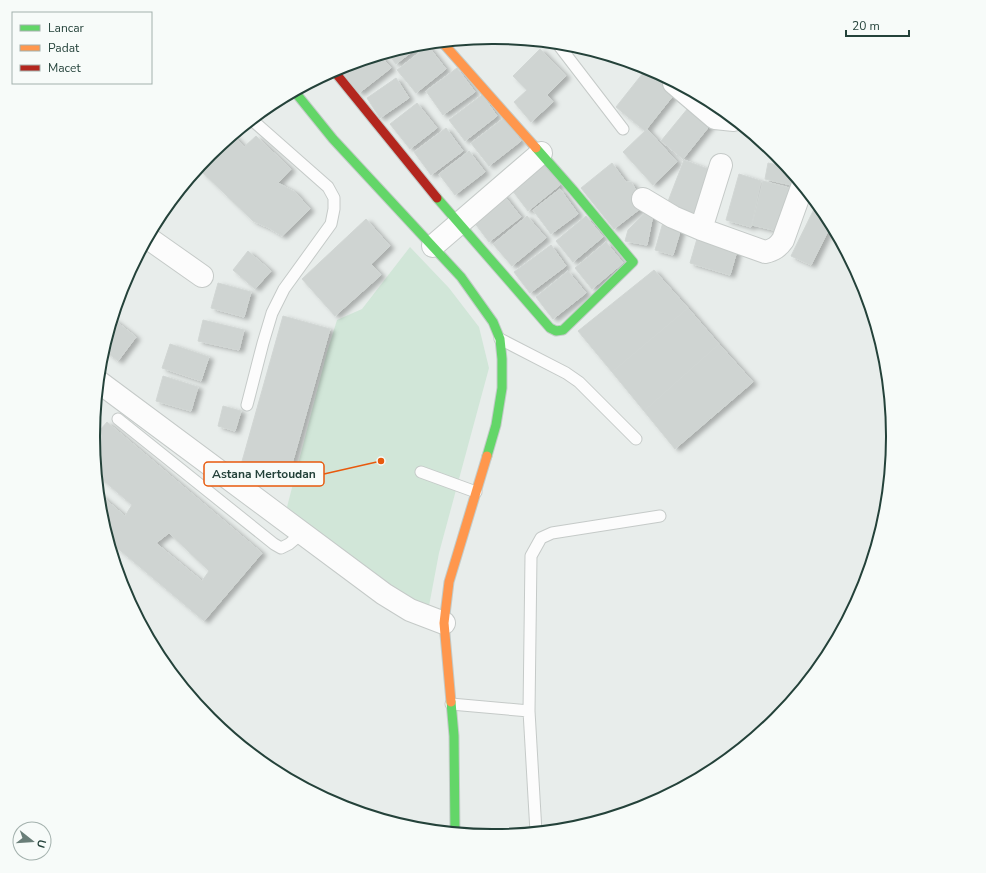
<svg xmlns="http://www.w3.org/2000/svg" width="986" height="873" font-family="'Nunito Sans',sans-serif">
<defs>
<filter id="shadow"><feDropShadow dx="4.5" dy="2.5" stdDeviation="2" flood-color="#0004"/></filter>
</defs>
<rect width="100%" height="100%" fill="#e8edeb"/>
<!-- green -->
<path fill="#d1e6d8" d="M410 247 449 288 479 327 489 368 439 553 429 606 406 597 336 546 287 507 327 352 337 320 362 309Z"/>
<!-- building -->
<path fill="#cfd4d2" stroke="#d1d6d4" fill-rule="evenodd" filter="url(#shadow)" d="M422 44 396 64 387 53 415 45Z
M428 46 446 69 416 93 397 70Z
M540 49 566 76 547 95 553 102 531 122 514 102 527 90 513 76Z
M380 55 391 68 359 93 344 74 360 61Z
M457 68 475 92 443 115 426 91Z
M647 68 676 92 645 131 616 107Z
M396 78 409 98 380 118 367 98Z
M482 95 497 116 465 141 449 120Z
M693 102 715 119 683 159 661 141Z
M417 103 437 128 410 149 390 124Z
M504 118 521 141 489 166 471 143Z
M446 128 463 151 431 175 414 152Z
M647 129 677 162 653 185 623 152Z
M233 135 244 147 256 136 291 169 278 183 295 192 310 209 282 236 269 228 253 221 201 171Z
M469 151 485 172 455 195 439 174Z
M541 160 560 185 528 211 509 186Z
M684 160 713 171 696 216 667 204Z
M612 163 626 182H631L645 205 614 229 581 188Z
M768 163 787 167 800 184V187L765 179Z
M739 174 761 181 751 227 726 220Z
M763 181 793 189 782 232 752 225Z
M560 189 578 214 551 234 533 210Z
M502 193 521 217 489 242 471 218Z
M816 205 825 215 831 225 811 265 791 256Z
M645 213 653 215 647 245 625 241 628 230Z
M527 216 546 238 512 266 493 244Z
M586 216 603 237 573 262 556 241Z
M366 219 390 246 371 264 381 275 335 316 302 279Z
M664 219 682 225 673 255 655 250Z
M699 232 739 244 730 275 690 263Z
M606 242 623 263 592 289 575 268Z
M551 245 566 266 530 293 514 272Z
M248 251 271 271 255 289 233 270Z
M654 270 688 308 612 372 578 331Z
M568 271 586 293 553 319 536 297Z
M218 283 251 292 244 317 211 308Z
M688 308 719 344 644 411 612 372Z
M283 316 330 329 288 478 241 465Z
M113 319 136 337 118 361 104 350Z
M203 320 244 330 239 350 198 341Z
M170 344 209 357 201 381 162 368Z
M719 344 753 382 675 449 644 411Z
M163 376 198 387 191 411 156 401Z
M223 406 241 411 235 431 218 426Z
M107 422 262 553 204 621 109 541 101 514 99 494 125 516 132 505 97 475 94 437ZM169 533 209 571 202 581 156 543Z"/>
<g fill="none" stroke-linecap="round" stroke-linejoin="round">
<defs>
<path id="lane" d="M557 43 623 129
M500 339 566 373 579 382 636 439
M247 405 263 343 272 313 284 289 331 224 334 209V198L328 187 252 120
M118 419 274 544 281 548 289 544 301 534
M421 472 476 492
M451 704 529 711 531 556 541 538 552 533 660 516
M529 711 536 832"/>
<path id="street" d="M674 83 715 118 734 120
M643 199 673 217 701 229 765 252C774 250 778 247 783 240L802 187
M701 229 721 165
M148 238 202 276
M433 246 541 153
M99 382 384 594 410 610 444 623"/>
<path id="fast" d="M295 92 333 139 461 277 493 322 500 339 502 359V388L496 425 487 456
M437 198 550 328 556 331 563 330 633 262 573 190 536 148
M451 702 454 736 455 832"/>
<path id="slow" d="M442 42 536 148
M451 702 444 623 449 582 487 456"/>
<path id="jam" d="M334 71 437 198"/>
</defs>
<!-- lane casing -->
<use href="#lane" stroke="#c5cac8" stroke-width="13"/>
<!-- street casing -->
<use href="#street" stroke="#c5cac8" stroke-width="24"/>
<!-- fast casing -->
<use href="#fast" stroke="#c3cbc8" stroke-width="11"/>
<!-- slow casing -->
<use href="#slow" stroke="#c3cbc8" stroke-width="11"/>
<!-- jam casing -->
<use href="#jam" stroke="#c3cbc8" stroke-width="11"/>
<!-- lane -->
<use href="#lane" stroke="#fcfcfc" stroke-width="11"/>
<!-- street -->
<use href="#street" stroke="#fcfcfc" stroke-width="22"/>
<!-- fast -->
<use href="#fast" stroke="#63d668" stroke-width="9"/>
<!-- slow -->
<use href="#slow" stroke="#ff974d" stroke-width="9"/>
<!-- jam -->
<use href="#jam" stroke="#b3261e" stroke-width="9"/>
</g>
<!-- crop -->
<path d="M0 0H986V873H0ZM492 44H494A392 392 0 0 1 886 436V437A392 392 0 0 1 494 829H492A392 392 0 0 1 100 437V436A392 392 0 0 1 492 44Z" fill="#f7fbf9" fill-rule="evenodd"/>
<path fill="none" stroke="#24423a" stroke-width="2" d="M492 44H494A392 392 0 0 1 886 436V437A392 392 0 0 1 494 829H492A392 392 0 0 1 100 437V436A392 392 0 0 1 492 44Z"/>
<!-- callouts -->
<path fill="none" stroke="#e8590c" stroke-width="1.5" d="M381 461L324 474"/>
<circle fill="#e8590c" stroke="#f7fbf9" stroke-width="1.5" cx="381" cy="461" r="4"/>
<rect fill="#f7fbf9" stroke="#e8590c" stroke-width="1.5" x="204" y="462" width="120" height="24" rx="4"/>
<g font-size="12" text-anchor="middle" font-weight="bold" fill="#24423a">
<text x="264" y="478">Astana Mertoudan</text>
</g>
<!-- legend -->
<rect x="12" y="12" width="140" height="72" fill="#f7fbf9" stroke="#a3b1ad"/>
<rect x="20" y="25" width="20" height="6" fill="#63d668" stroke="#a3b1ad"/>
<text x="48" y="32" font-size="12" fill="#24423a">Lancar</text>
<rect x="20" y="45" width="20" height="6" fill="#ff974d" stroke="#a3b1ad"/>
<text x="48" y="52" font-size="12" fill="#24423a">Padat</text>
<rect x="20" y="65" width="20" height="6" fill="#b3261e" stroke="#a3b1ad"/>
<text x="48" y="72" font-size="12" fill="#24423a">Macet</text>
<!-- north arrow -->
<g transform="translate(32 841) rotate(107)"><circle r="19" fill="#f7fbf9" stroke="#a3b1ad"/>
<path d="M0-3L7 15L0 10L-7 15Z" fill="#697e78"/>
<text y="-6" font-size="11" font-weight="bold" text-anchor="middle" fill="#24423a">U</text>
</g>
<!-- scale -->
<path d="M846 30v6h63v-6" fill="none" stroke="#24423a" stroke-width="2"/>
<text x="852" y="30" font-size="12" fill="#24423a" stroke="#f7fbf9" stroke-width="3" paint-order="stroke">20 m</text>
</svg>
